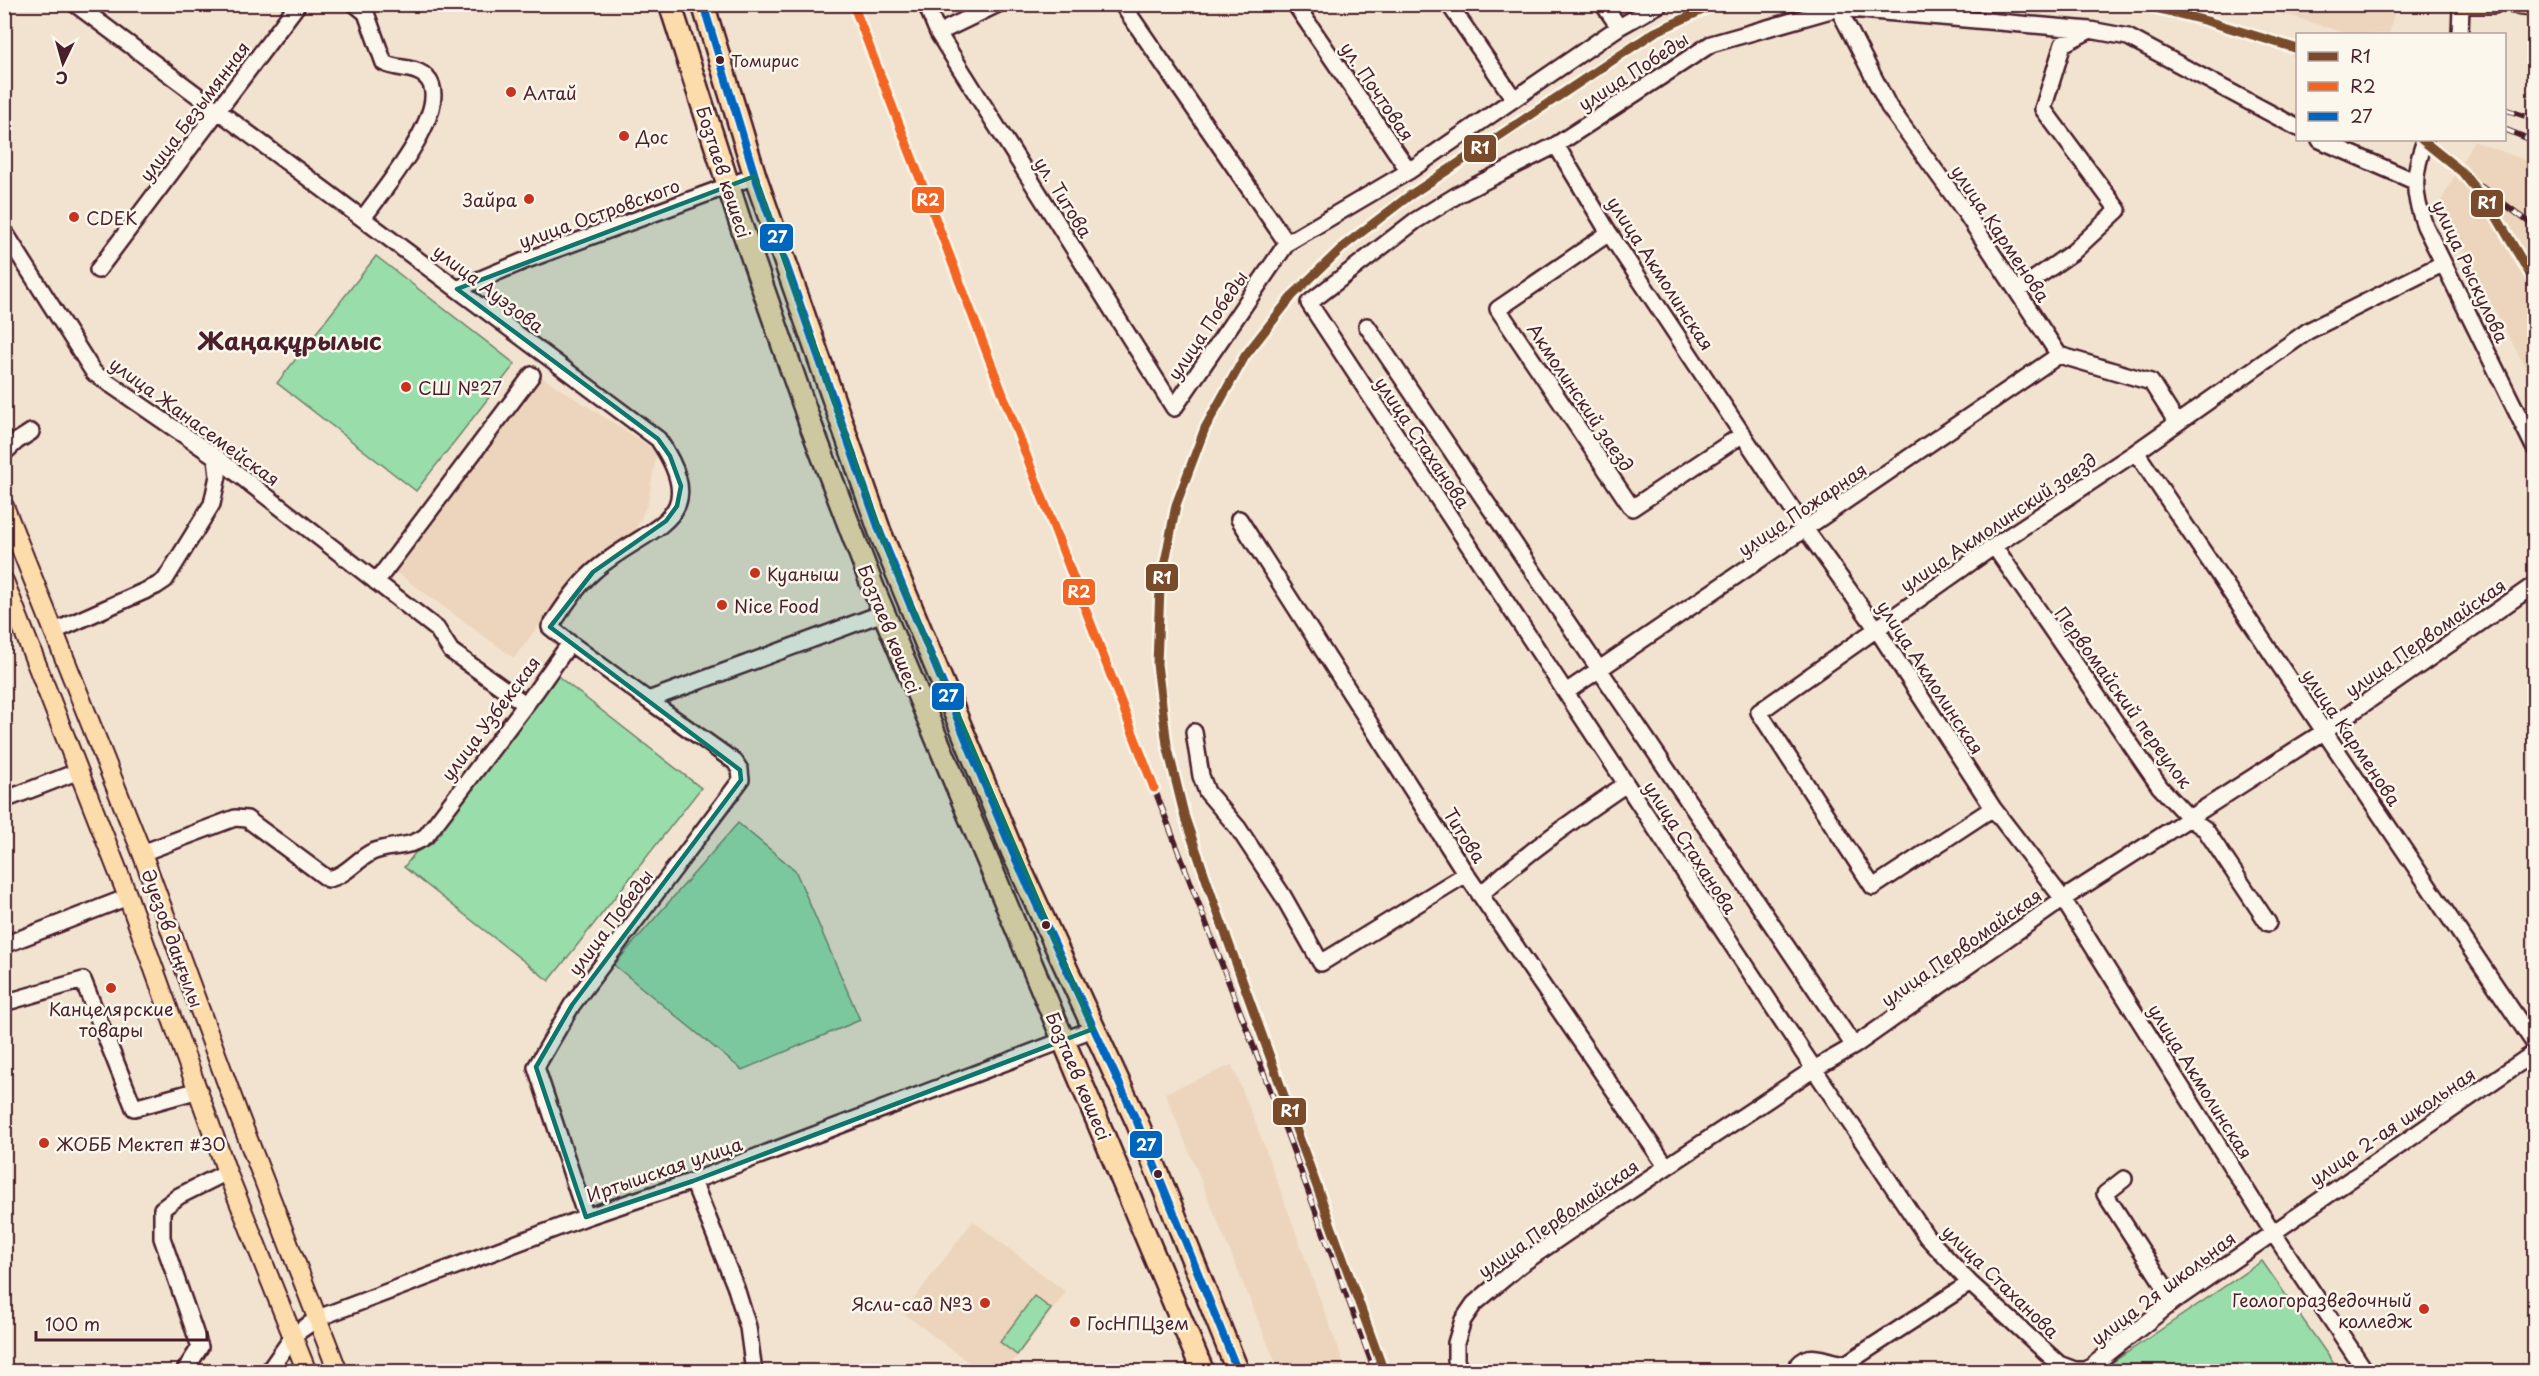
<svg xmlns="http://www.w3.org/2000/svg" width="2539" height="1376" font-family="'Playpen Sans',sans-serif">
<rect width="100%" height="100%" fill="#f2e3d0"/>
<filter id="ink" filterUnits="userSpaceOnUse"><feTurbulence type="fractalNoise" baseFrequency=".0167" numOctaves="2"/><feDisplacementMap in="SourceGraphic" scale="12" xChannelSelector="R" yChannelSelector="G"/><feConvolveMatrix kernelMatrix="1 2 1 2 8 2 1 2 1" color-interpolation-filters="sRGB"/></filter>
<g filter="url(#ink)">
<!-- built -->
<path fill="#ecd5bc" d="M2256 5 2396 4V5L2389 34H2348Z
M2473 141 2534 163V384L2439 205Z
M537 374 657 451 648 503 635 531 578 574 514 658 393 570Z
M1232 1065 1258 1129 1345 1367 1331 1371H1279L1165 1093Z
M973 1221 1066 1292 1006 1371H980L903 1313Z"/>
<!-- green -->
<path fill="#98ddaa" stroke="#717e6a" stroke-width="1.5" d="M376 256 515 364 416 491 277 383Z
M555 674 701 788 549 981 404 867Z
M738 823 795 870 860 1020 742 1070 614 965Z
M2262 1261 2339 1371H2100Z
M1034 1296 1051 1309 1017 1355 1000 1342Z"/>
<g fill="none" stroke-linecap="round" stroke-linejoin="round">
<defs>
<path id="minor" d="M75 4 658 439C716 524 645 525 593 572 576 587 563 608 550 627L570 643
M355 4 366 13 384 63C397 70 417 66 427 78 454 107 382 191 364 217
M926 4 938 33 1174 408 1287 243 1409 171 1619 27 1660 4
M1122 4 1287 243
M1295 4 1409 171
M1449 4 1514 99
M1603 4 1619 27
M1838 8 1889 107 1963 209 2059 355 2151 382 2177 423
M938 33 998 4
M2460 34 2461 6
M2298 128 2128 37 2090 30 1838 8 1711 44 1556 145 1459 194 1415 221 1309 303 1814 1069 1927 1237 1970 1283 2059 1364 2075 1370H2087L2174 1301 2534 1053
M2320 140 2414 181
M2425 140C2413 174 2412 192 2425 226L2534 447
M1556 145 1609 233 1806 530 1876 628 1993 808 2063 899 2272 1231 2366 1372
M4 231 94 373 216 457 437 629 451 651 525 704
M1609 233 1498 309 1632 508 1743 434
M98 270 298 4
M457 289 524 261 755 176
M2017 291 2073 252 2118 210 2043 109 2063 44 2090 30
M1367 326 1854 1046
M2136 452 2534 1043
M4 453 17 441 31 432
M1239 519 1466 874 1666 1166
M1994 546 2160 787 2189 818 2205 829 2268 923
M376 582 532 375
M55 631 156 586 165 580 212 504 218 476 216 457
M1566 692 2059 355
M1194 732 1201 776 1207 792 1238 828 1283 896 1321 963 1466 874
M4 800 79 771
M1993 808 1873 887 1759 712 1994 546 2136 452 2308 331 2442 264
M142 853 235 818 247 819 328 879C346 876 356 860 372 852 391 844 409 849 426 836L536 691 570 643 648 700 883 613
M1480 895C1526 853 1575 819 1626 784
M4 945 128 897
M4 1003 83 980 134 1108 199 1090
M2124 1179 2105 1194 2174 1301
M693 1181 736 1288 748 1327 754 1372
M586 1217 536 1067 572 1005 741 780 740 770 735 762 648 700
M184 1372 200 1347 162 1238V1209L179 1196 227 1172
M268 1372 294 1335 318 1318 586 1217 693 1181 1093 1029
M1460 1372 1456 1360V1343L1463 1320 1474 1304 1520 1265 1568 1232 1814 1069 1854 1046 2063 899 2325 731 2534 585
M1793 1372C1810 1344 1824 1365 1847 1363L1970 1283"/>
<path id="major" d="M2460 4H2494
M2514 4 2534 6
M4 506 142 853 239 1116 338 1372
M4 581 128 897 227 1172 307 1372"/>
<path id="highway" d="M670 4 742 228 810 423 872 585 1203 1372
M703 4 755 176 880 532 1013 853 1137 1122 1238 1372"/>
</defs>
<!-- minor casing -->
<use href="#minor" stroke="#4a1f2b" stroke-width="20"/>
<!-- major casing -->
<use href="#major" stroke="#4a1f2b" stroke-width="22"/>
<!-- highway casing -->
<use href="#highway" stroke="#4a1f2b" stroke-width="26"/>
<!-- minor -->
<use href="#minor" stroke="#fbf7ec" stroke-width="15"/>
<!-- major -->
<use href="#major" stroke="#fddcac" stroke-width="18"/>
<!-- highway -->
<use href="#highway" stroke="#fddcac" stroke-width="21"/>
<defs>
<path id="rail" d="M853 4 1289 1139 1375 1372
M2158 4 2207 21
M2270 40 2298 54
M2504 109 2534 119
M2504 129 2534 141
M2422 140 2462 172 2493 211 2534 281
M2479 185 2534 226"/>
</defs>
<!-- rail casing -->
<use href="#rail" stroke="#4a1f2b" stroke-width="6"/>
<!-- rail -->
<use href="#rail" stroke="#fbf7ec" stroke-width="4" stroke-dasharray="11" stroke-linecap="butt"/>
<defs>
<path id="bus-1" d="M703 4 755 176 880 532 1013 853 1137 1122 1238 1372"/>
</defs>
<!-- bus-1 casing -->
<use href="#bus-1" stroke="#fbf7ec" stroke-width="12"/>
<!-- bus-1 -->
<use href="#bus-1" stroke="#0065bd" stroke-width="8"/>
<defs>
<path id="rail-1" d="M2139 4 2207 21 2298 49
M2422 140 2462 172 2493 211 2534 281
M1384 1372 1215 905 1185 818 1167 745 1157 664 1160 588 1176 505 1205 428 1245 356 1293 295 1345 245 1409 196 1655 32 1716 4"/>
<path id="rail-2" d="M853 4 1154 788"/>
</defs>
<!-- rail-1 casing -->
<use href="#rail-1" stroke="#fbf7ec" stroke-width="14"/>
<!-- rail-2 casing -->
<use href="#rail-2" stroke="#fbf7ec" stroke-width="14"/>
<!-- rail-1 -->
<use href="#rail-1" stroke="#7a4b2a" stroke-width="9"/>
<!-- rail-2 -->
<use href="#rail-2" stroke="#f26522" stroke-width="9"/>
</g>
</g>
<!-- marked area -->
<path fill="#0f766e" fill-opacity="0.2" stroke="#0f766e" stroke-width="4.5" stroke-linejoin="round" d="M755 176 880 532 1093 1029 693 1181 586 1217 536 1067 572 1005 741 780 740 770 550 627 593 572 666 521 677 506 681 486 670 456 658 439 457 289Z"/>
<!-- markers -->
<g fill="#4a1f2b" stroke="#fbf7ec" stroke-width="2">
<circle cx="720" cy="60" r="5"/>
<circle cx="1046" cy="925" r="5"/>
<circle cx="1158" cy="1174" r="5"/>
</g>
<g fill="#c8321e" stroke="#fbf7ec" stroke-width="2">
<circle cx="511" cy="92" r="6"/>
<circle cx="624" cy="136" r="6"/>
<circle cx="529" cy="199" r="6"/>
<circle cx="74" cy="217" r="6"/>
<circle cx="406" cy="387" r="6"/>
<circle cx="755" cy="573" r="6"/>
<circle cx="722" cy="605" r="6"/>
<circle cx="111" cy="988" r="6"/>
<circle cx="44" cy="1143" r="6"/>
<circle cx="985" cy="1303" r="6"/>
<circle cx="2424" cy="1309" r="6"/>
<circle cx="1075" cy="1322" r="6"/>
</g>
<g text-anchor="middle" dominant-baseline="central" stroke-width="5" stroke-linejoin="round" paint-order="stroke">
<!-- bus labels -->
<g font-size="16" fill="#4a1f2b" stroke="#fbf7ec" text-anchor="start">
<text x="731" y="60">Томирис</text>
</g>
<!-- street labels -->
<g font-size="18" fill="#4a1f2b" stroke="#fbf7ec">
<text transform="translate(1633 71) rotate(-33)">улица Победы</text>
<text transform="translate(1378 91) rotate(56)">ул. Почтовая</text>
<text transform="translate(194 111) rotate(-53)">улица Безымянная</text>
<text transform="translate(724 172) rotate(72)">Бозтаев көшесі</text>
<text transform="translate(1064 197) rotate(58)">ул. Титова</text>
<text transform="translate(599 213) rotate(-20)">улица Островского</text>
<text transform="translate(2001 233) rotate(56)">улица Карменова</text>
<text transform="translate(2471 271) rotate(65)">улица Рыскулова</text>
<text transform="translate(1661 273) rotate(57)">улица Акмолинская</text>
<text transform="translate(489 288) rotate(37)">улица Ауэзова</text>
<text transform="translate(1207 325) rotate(-56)">улица Победы</text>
<text transform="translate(1581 397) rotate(56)">Акмолинский заезд</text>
<text transform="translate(195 421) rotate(36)">улица Жанасемейская</text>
<text transform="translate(1423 442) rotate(56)">улица Стаханова</text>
<text transform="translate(1802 509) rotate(-34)">улица Пожарная</text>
<text transform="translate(1998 522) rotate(-34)">улица Акмолинский заезд</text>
<text transform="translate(890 629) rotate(68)">Бозтаев көшесі</text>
<text transform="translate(2425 637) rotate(-35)">улица Первомайская</text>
<text transform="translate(1931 677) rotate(57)">улица Акмолинская</text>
<text transform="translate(2124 697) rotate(54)">Первомайский переулок</text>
<text transform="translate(490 718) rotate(-53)">улица Узбекская</text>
<text transform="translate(2352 737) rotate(56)">улица Карменова</text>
<text transform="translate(1465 835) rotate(57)">Титова</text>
<text transform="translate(1691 847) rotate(57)">улица Стаханова</text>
<text transform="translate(610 922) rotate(-53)">улица Победы</text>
<text transform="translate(173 938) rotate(70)">Әуезов даңғылы</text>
<text transform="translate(1961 947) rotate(-35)">улица Первомайская</text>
<text transform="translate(1079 1076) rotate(67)">Бозтаев көшесі</text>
<text transform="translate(2201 1081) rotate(58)">улица Акмолинская</text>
<text transform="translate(2392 1126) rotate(-34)">улица 2-ая школьная</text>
<text transform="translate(664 1169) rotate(-19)">Иртышская улица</text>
<text transform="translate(1558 1218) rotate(-35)">улица Первомайская</text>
<text transform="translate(2001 1281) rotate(44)">улица Стаханова</text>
<text transform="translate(2163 1288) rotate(-37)">улица 2я школьная</text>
</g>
<!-- poi labels -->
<g font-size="18" fill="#4a1f2b" stroke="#fbf7ec" text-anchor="start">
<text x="523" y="92">Алтай</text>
<text x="636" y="136">Дос</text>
<text x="517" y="199" text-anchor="end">Зайра</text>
<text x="86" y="217">CDEK</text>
<text x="418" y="387">СШ №27</text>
<text x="767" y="573">Куаныш</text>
<text x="734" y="605">Nice Food</text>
<text x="111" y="1008" text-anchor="middle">Канцелярские<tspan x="111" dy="21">товары</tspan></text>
<text x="56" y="1143">ЖОББ Мектеп #30</text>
<text x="2412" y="1299" text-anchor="end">Геологоразведочный<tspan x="2412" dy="21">колледж</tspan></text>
<text x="973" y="1303" text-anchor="end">Ясли-сад №3</text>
<text x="1087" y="1322">ГосНПЦзем</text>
</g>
<!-- district labels -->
<g font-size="24" font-weight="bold" fill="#4a1f2b" stroke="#fbf7ec">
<text x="290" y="340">Жаңақұрылыс</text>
</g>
</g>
<g stroke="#fbf7ec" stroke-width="2">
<rect x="1463" y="134" width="34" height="29" rx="6" fill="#7a4b2a"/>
<rect x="911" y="186" width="34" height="28" rx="6" fill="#f26522"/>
<rect x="2470" y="189" width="34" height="29" rx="6" fill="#7a4b2a"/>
<rect x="759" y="223" width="35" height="29" rx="6" fill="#0065bd"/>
<rect x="1145" y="563" width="34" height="29" rx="6" fill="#7a4b2a"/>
<rect x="1062" y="578" width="34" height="28" rx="6" fill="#f26522"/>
<rect x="931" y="682" width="34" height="29" rx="6" fill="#0065bd"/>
<rect x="1272" y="1097" width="35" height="29" rx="6" fill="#7a4b2a"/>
<rect x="1129" y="1130" width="34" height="29" rx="6" fill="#0065bd"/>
</g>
<g font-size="16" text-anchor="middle" font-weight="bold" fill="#fff">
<text x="1480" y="154">R1</text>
<text x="928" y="206">R2</text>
<text x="2487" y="209">R1</text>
<text x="777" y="243">27</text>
<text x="1162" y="584">R1</text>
<text x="1079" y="598">R2</text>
<text x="948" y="702">27</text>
<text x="1290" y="1117">R1</text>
<text x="1146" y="1151">27</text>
</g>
<!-- margin -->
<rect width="2539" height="1376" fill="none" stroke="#fbf7ec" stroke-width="24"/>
<rect x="12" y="12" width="2515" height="1352" fill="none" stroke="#4a1f2b" stroke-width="2" filter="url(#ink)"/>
<!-- legend -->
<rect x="2296" y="33" width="210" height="108" fill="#fbf7ec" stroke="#b4a19f" stroke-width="1.5"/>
<rect x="2308" y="52" width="30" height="9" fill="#7a4b2a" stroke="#b4a19f" stroke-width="1.5"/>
<text x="2350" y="63" font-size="18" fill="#4a1f2b">R1</text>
<rect x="2308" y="82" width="30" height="9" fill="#f26522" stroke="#b4a19f" stroke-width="1.5"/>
<text x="2350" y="93" font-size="18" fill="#4a1f2b">R2</text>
<rect x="2308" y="112" width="30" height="9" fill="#0065bd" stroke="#b4a19f" stroke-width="1.5"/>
<text x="2350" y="123" font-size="18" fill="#4a1f2b">27</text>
<!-- north arrow -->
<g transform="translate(63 63) rotate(185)" stroke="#fbf7ec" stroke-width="4.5" paint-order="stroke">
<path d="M0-4.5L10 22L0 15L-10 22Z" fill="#4a1f2b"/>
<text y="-9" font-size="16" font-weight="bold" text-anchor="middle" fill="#4a1f2b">С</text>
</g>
<!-- scale -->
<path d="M36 1331v9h171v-9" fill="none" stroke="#4a1f2b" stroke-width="3"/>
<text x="45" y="1331" font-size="18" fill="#4a1f2b" stroke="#fbf7ec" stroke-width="4.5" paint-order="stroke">100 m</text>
</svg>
